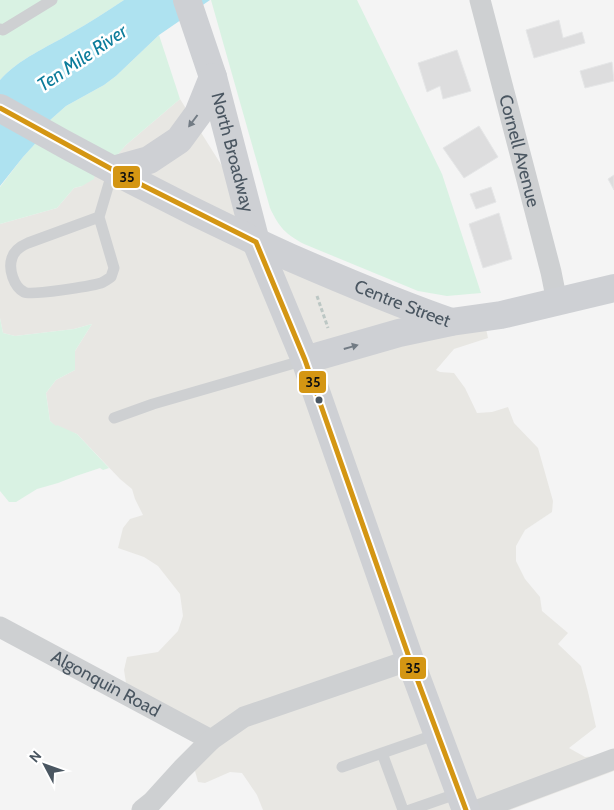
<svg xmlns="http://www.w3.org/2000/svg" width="614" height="810" font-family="Cabin,sans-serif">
<rect width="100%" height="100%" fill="#f4f4f4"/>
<!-- commercial -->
<path fill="#e8e7e3" d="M180 99 259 225 262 243 485 324 488 338 454 349 436 370 440 372 454 373 465 388 477 413 492 412 508 407 514 423 538 448 553 501 552 512 525 530 516 546V561L525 579 540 597 542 611 568 633 558 644 581 666 588 692 596 727 569 748 585 757 597 756 614 749V771L510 810H263L257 795 242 773 230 772 205 783 198 782 195 771 200 740 129 702 124 670 127 657 158 652 178 631 183 616 180 594 158 566 144 557 118 548 123 528 130 519 143 515 135 499 132 489 120 479 77 434 56 427 50 421 46 393 56 380 75 370V351L92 324 74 329 15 336 3 333 0 318V224L57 208 74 188 82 186 97 164 107 166 126 145Z"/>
<!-- green -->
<path fill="#d9f2e3" d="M0 0H124C107 11 89 23 71 33 46 48 20 58 0 80Z
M211 0H357L442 174 481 293 447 296 418 291 304 244C285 234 279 227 270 208Z
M159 35 180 99 126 145 107 167 97 164 94 179 82 186 74 188 57 208 0 224V187L23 157 44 134 49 121 66 106 104 85 116 76Z
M0 318 3 333 15 336 74 329 92 324 75 351V370L56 380 46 393 50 421 56 426 57 425 77 434 109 468 103 470 100 468 76 476 58 483 37 489 16 502H9L0 491Z"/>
<!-- water -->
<path fill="#aee2f0" d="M124 0H210L159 35 116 76 104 85 66 106 49 121 44 134 23 157 0 186V80C20 58 46 48 71 33 89 23 107 11 124 0Z"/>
<!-- building -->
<path fill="#ddddde" stroke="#e5e6e7" d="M559 20 563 38 582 32 585 43 534 58 526 30Z
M457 50 471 91 443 99 440 86 427 92 418 63Z
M612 62 614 81 585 88 580 71Z
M479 126 498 157 464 178 443 148Z
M614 175V190L608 179Z
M491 187 496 202 476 209 470 194Z
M499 213 512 259 483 268 469 224Z"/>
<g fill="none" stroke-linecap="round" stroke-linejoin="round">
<!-- path -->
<path stroke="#bcc7c4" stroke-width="3" stroke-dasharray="4 2.5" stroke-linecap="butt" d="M317 296 328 328"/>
<!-- lane -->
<path stroke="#ced0d2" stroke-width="11" d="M0 29 3 30 52 0
M99 217 28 243C21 246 14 251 12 258 8 269 14 287 24 292 31 296 91 286 101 283 104 282 108 279 111 277L114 268 99 217 113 170
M114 418 153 404 305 360
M382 753 403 810
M342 767 437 734
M410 810 459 793"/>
<!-- street -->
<g stroke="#ced0d2" stroke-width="21">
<path id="s1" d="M480 0 551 272 557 302"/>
<path id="s2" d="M0 627 211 740"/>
<path d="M142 810 152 802 182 769 211 740 244 717 410 660"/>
<path d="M478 810 614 759"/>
</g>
<!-- secondary -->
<g stroke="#ced0d4" stroke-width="28">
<path id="s3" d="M187 0 213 77 256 242 305 360 410 660 466 810"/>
<path id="s4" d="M0 108C94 162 191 212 289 257 342 280 396 303 451 322"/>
<path d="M113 170 149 160 179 140 198 114 213 77"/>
<path d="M305 360 399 333 451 322 501 315 614 288"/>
</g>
<defs>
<path id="bus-1" d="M0 108 126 177 256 242
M256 242 305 360 410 660 466 810"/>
</defs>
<!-- bus-1 casing -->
<use href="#bus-1" stroke="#fff" stroke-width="9"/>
<!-- bus-1 -->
<use href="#bus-1" stroke="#d49613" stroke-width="5"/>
</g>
<!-- one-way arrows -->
<defs><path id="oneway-solid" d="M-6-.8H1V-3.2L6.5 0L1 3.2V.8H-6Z" transform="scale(1.25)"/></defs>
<g fill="#727b84">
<use href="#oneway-solid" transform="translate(193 121) rotate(127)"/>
<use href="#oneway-solid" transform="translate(351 347) rotate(-16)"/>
</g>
<!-- markers -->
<circle fill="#4a5661" stroke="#fff" stroke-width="2" cx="319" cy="400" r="4.5"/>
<g text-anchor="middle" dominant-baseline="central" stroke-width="5" stroke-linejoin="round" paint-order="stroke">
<!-- street labels -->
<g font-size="18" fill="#4a5661" stroke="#fff">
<text stroke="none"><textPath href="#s1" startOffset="156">Cornell Avenue</textPath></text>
<text stroke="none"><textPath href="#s3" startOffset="159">North Broadway</textPath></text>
<text stroke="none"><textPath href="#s4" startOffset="448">Centre Street</textPath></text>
<text stroke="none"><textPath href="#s2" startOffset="120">Algonquin Road</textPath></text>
</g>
<!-- water labels -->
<g font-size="19" font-style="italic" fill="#0c7c9b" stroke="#fff">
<text transform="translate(82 58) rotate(-34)">Ten Mile River</text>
</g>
</g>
<g stroke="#fff" stroke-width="2">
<rect x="112" y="165" width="29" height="24" rx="5" fill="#d49613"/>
<rect x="298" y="370" width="29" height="24" rx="5" fill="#d49613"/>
<rect x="399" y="656" width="28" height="24" rx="5" fill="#d49613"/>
</g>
<g font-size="14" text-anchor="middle" font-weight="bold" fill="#111">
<text x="127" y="182">35</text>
<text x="313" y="387">35</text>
<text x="413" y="673">35</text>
</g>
<!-- north arrow -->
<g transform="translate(45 765) rotate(311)" stroke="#ffffff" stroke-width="4" paint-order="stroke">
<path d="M0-4L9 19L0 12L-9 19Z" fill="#4a5661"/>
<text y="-8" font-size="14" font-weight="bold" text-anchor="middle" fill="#4a5661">N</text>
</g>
</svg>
